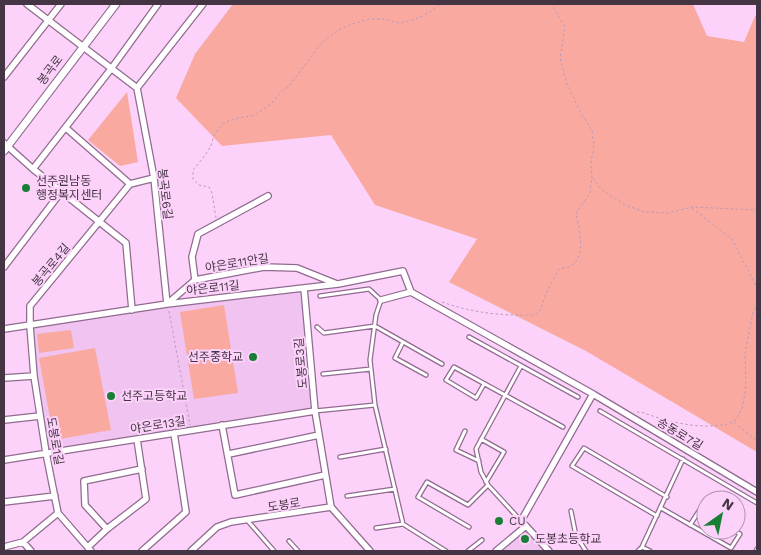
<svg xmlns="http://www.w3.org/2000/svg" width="761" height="555" font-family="'Work Sans','Noto Sans KR',sans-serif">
<rect width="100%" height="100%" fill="#fcd2fa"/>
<!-- built -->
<path fill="#f1c3f0" d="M304 288 315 411 46 453 30 326 132 310Z
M526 526 549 551H496Z"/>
<!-- green -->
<path fill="#f9a99f" d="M233 4H693L707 36 744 42 755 16H757V452L586 351 449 282 477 239 375 205 331 135 222 146 176 98 195 54Z
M127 92 138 162 120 166 88 140Z
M224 305 238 393 194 399 180 312Z
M71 330 74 348 39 353 37 334Z
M95 348 111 430 54 440 39 358Z"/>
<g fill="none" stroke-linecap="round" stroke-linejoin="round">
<defs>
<path id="service" d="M320 296 369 289 381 300 376 315 370 360 375 405 403 524 446 551
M317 327 324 333 375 326 442 364
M469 337 578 397
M403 342 395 358 426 375
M323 374 371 369
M484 384 476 398 446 380 454 367 563 427
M315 411 375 405
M600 411 757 503
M465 431 456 450 479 461
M481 439 504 452 486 482
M340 457 386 449
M347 496 395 489
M661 508 731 548 740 534 733 530
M571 511 576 536 586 551
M657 516 572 466 584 448 667 497
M247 520 274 551
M521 521 488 485 481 472 476 449 521 366
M690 525 699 511 706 515
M469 527 418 497 427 482 468 505 488 485
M376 528 403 524
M289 541 298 551
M642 547 650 551
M468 551 482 540
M638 551 642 547 683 459
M756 551 757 549"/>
<path id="minor" d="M27 4 137 88 154 178 167 304
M4 77 61 4
M137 88 203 4
M66 128 130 184
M4 143 33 169 126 243 132 310
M33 169 111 69 158 4
M4 267 61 192
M195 280 192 257 198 234 268 196
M304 288 315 411 331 507
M381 300 411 292 593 394 757 492
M167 304 195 280 264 267 297 268 337 284
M4 329 167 304 338 284 403 271 411 292
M4 378 34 376
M4 420 40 416
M222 425 235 495 325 475
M229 454 319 435
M4 460 315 411
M4 502 55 496
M526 526 521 521 593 394
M107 529 85 505 84 481 142 469
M23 542 31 551
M4 547 23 542 58 513
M88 547 107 529 146 499 137 439
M91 551 58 513 46 453 34 376 30 326V306L130 184 154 178
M142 551 186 512 174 433
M191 551 217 527 231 522 331 507 370 551
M496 551 526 526 549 551"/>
<path id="tertiary" d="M4 151 116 4"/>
</defs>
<!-- service casing -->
<use href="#service" stroke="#906b8f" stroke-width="5.5"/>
<!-- minor casing -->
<use href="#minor" stroke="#906b8f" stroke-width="8"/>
<!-- tertiary casing -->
<use href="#tertiary" stroke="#906b8f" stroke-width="9"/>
<!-- path -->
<path stroke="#bb9ab9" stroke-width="1" stroke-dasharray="2.5 2.5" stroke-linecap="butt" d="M593 178 601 189 625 205 645 212 668 213 692 207 757 210
M692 208 732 239 757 288
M216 218 212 193 209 187 199 185 193 179V170L203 158 211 146 214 135 222 124 234 119 255 115 272 103 280 93 289 86 322 42 337 31 352 24 370 19H383L399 23 413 20 429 13 440 4
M442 302C473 313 503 316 535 315L541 309 546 293 559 269C563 268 568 267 571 266 587 255 579 229 576 213L590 193 592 176 591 161 594 147 592 130 582 115 567 84 560 58 565 27 551 4
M169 311 190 425
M637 412H641C666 421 695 429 722 425 726 425 730 423 734 422L742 409 746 386 745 353 753 312 757 306
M734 423 757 441"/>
<!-- service -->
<use href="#service" stroke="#fff" stroke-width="3"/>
<!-- minor -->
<use href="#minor" stroke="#fff" stroke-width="5.5"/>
<!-- tertiary -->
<use href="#tertiary" stroke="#fff" stroke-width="7"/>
</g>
<!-- markers -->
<g fill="#197f34" stroke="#fcd2fa" stroke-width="2">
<circle cx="26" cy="188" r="5"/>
<circle cx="253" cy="357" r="5"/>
<circle cx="111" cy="396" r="5"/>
<circle cx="499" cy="521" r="5"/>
<circle cx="525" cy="539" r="5"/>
</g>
<g text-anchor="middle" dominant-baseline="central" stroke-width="4" stroke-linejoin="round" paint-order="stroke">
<!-- street labels -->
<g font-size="12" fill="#453544" stroke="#fcd2fa">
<text transform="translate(50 70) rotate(-53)">봉곡로</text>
<text transform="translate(165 194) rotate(83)">봉곡로6길</text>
<text transform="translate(237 263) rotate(-9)">야은로11안길</text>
<text transform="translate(51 265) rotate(-50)">봉곡로4길</text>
<text transform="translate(213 288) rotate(-6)">야은로11길</text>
<text transform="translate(301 363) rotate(-95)">도봉로3길</text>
<text transform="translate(158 425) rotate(-9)">야은로13길</text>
<text transform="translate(680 434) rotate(31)">송동로7길</text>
<text transform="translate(55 441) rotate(80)">도봉로1길</text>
<text transform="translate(284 505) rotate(-9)">도봉로</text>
</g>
<!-- poi labels -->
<g font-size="12" fill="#453544" stroke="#fcd2fa" text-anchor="start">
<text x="36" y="181">선주원남동<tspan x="36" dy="14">행정복지센터</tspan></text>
<text x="243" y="357" text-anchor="end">선주중학교</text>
<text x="121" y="396">선주고등학교</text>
<text x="509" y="521">CU</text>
<text x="535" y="539">도봉초등학교</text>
</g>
</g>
<!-- border -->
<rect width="761" height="555" fill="none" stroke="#453544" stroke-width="10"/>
<!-- north arrow -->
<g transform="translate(721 515) rotate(33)"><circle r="24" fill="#fcd2fa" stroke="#b393b1"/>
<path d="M0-4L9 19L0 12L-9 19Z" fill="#197f34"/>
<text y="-8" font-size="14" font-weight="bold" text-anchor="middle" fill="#453544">N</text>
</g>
</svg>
